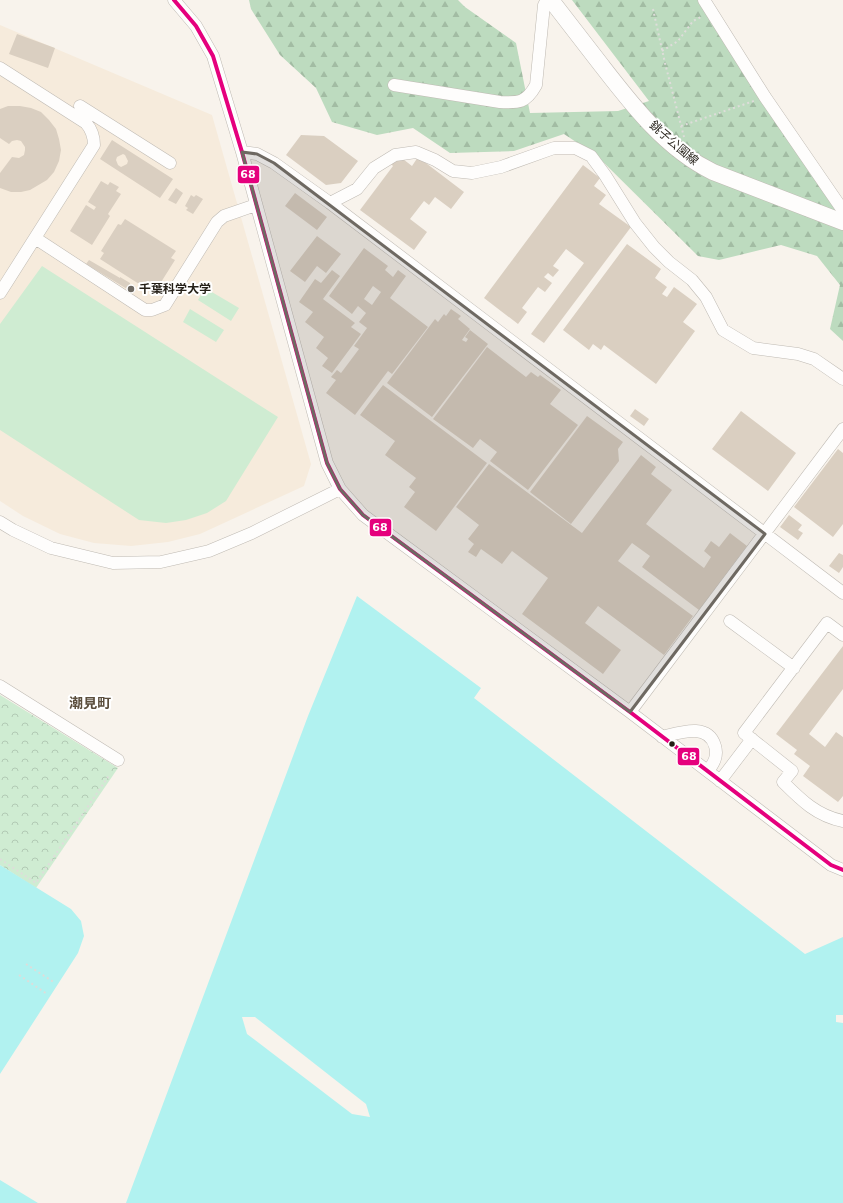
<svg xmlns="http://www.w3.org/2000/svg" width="843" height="1203" font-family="'DejaVu Sans','Noto Sans JP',sans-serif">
<defs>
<pattern id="forest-firs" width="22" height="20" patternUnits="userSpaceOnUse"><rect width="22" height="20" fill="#bddbbf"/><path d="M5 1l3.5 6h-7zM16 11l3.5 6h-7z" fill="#a2bca3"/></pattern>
<pattern id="park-crowns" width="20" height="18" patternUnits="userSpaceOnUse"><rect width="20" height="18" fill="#cfecd2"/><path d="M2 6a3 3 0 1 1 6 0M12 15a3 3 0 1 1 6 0" fill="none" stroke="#b2cab4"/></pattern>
</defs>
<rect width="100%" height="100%" fill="#f8f3ec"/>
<!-- built -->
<path fill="#f6ebdc" d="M0 25 212 115 311 464 304 486 200 534 168 542 131 546 94 543 60 534 23 516 0 501Z"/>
<!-- forest -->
<path fill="url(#forest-firs)" d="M249 0H458L465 7 516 43 530 113 618 111 649 101 572 0H698L835 201 843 210V341L830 329 840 285 817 256 781 245 719 260 698 256 597 156 564 134 514 151 450 153 413 128 377 135 332 122 316 88 280 55 251 9Z"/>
<!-- park -->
<path fill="url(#park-crowns)" d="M0 695 118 768 36 888 0 865Z"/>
<!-- garden -->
<path fill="#cfecd2" d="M42 266 278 417 226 501 207 513 186 520 166 523 139 520 0 430V324Z
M205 288 239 308 231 321 198 300Z
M190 309 224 330 216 342 183 322Z"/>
<!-- water -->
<path fill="#b1f2f0" d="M357 596 481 688 474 698 805 954 843 937V1015H836V1022L843 1023V1203H126L308 716Z
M0 865 71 909 81 921 84 936 78 953 0 1074Z
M0 1180 38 1203H0Z"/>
<!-- pier -->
<path fill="#f8f3ec" d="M242 1017H255L366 1104 370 1117 352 1114 247 1034Z"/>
<!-- building -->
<path fill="#dacfc1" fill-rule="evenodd" d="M17 34 55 48 48 68 9 54Z
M8 106H20L31 108 41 112 49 120 56 129 59 139 61 150 59 161 54 172 47 180 30 190 21 192H11L0 188V173L12 157 19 158 24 155 25 150V147L21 141 17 140 12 141 9 144 0 138V109Z
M301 135 324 136 358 161 341 183 326 185 286 155Z
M112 140 173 179 160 198 100 159ZM123 154 125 155 128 161 127 164 121 167 118 165 116 160 117 157Z
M399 156 412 166 418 157 464 192 451 209 435 197 429 205 424 201 410 219 427 232 414 250 360 210 393 166 389 162Z
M583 165 600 178 594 186 606 195 599 204 631 227 544 343 531 334 584 263 566 249 553 266 559 270 553 277 548 273 544 277 552 283 545 292 538 287 522 308 527 312 518 324 484 298Z
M101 181 108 185 110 182 119 187 116 191 121 194 108 214 110 216 92 245 70 231 86 205 94 210 96 207 88 202Z
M176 188 183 193 176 204 168 200Z
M295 193 327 217 317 230 285 206Z
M191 195 194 197 196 195 203 199 193 214 186 210 188 208 185 206Z
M125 219 176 251 171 258 175 260 158 287 154 285 150 291 100 259 104 253 101 251 118 224 121 225Z
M317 236 341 254 326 273 317 266 305 282 290 271Z
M627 244 661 269 655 278 667 287 662 294 667 297 674 287 697 304 683 322 695 331 656 384 604 345 601 350 593 344 589 350 563 330Z
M364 248 388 266 385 270 393 277 398 270 406 276 390 298 428 327 392 374 388 371 355 415 326 393 336 380 331 377 337 370 341 373 359 349 354 346 367 328 359 322 366 313 358 306 352 314 329 296ZM373 286 381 292 372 305 364 299Z
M89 260 120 278V277L130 283V284L135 288 132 292 86 264Z
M332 270 340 276 323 299 355 323 351 327 361 334 332 373 322 366 328 358 316 348 324 337 305 322 313 312 299 302 315 279 321 283Z
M451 309 461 316 458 319 470 329 462 340 466 342 468 339 465 337 470 330 488 344 432 417 387 383 435 319 438 322 444 314 446 316Z
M487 347 526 377 531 372 538 377 540 375 561 390 550 404 578 425 528 490 490 461 497 452 480 439 473 448 433 419Z
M383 385 487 463 436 531 404 507 415 492 409 487 416 478 385 455 395 441 360 415Z
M635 409 649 419 644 426 630 416Z
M741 411 796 453 768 491 712 449Z
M587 416 623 442 618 449 619 461 571 524 530 492Z
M838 449 843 453V524L833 537 794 507Z
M641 455 656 467 651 474 672 490 646 524 704 568 711 557 704 551 711 541 719 547 730 533 747 546 699 610 642 567 650 556 632 543 618 561 693 616 664 655 598 606 585 623 621 650 603 674 522 614 548 578 512 551 502 564 481 549 476 557 468 552 474 544 468 539 479 525 456 507 489 464 582 533Z
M789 515 802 525 798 530 803 533 798 540 780 527Z
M839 553 843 555V567L839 573 829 566Z
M843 646V689L809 734 825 747 836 732 843 737V796L838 802 803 776 810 766 794 754 797 750 776 734Z"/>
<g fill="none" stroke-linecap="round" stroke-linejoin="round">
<defs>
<path id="minor" d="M174 0 196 26 213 56 242 152 327 463 340 489 363 515 630 712 831 865 843 870
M704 0 765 97 842 209 843 215
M0 68 86 123C92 130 94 136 94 145L0 293
M394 85 500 102C519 103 526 103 536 85L544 5 547 0
M80 106 170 163
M242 152 257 154 274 163 330 203 843 593
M330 203 357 189 374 168 395 155 416 152 435 160 453 171 472 173 501 167 554 148H575L591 156 605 175 635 223 654 247 669 262 692 280 706 297 723 330 753 348 798 354 814 359 843 379
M35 238 145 310H152L165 305 217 222 224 216 256 205
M0 522 13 530 51 548 113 563 161 562 209 551 252 533 340 489
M730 621 794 668
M843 635 827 623 744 733 792 771 783 782C801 800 817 816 843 821
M0 686 118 760
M630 712 843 429
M662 737C679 733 708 722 715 746 718 756 714 763 708 771
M720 781 752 739"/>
<path id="major" d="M551 0C568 22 585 44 602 66 633 106 666 149 713 172L843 222"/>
</defs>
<!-- minor casing -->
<use href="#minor" stroke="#bfbab3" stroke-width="13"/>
<!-- major casing -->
<use href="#major" stroke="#bfbab3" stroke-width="17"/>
<!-- path -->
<path stroke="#deddda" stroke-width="2" stroke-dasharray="2 3" stroke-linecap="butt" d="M653 9 665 63 684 137
M662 51 678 41 693 21 701 17
M681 126 754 101
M0 859 36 883 110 774
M26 964 55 983
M19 975 47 994"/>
<!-- minor -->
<use href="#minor" stroke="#fefdfc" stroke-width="12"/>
<!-- major -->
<use href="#major" stroke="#fefdfc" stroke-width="16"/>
<defs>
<path id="bus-1" d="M174 0 196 26 213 56 242 152 327 463 340 489 363 515 630 712 831 865 843 870"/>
</defs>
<!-- bus-1 casing -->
<use href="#bus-1" stroke="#fff" stroke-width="7"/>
<!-- bus-1 -->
<use href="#bus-1" stroke="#e5007d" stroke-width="4"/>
</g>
<!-- marked area -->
<path fill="#6e6962" fill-opacity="0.2" stroke="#6e6962" stroke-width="3" stroke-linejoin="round" d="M242 152 257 154 274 163 765 534 630 712 363 515 340 489 327 463Z"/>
<!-- markers -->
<circle fill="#6e6962" stroke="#fff" stroke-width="1.5" cx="131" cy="289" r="4"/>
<circle fill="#241f17" stroke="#fff" stroke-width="1.5" cx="672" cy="744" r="3.5"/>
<g text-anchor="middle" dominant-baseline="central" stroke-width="4" stroke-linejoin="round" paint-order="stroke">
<!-- street labels -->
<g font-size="12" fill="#241f17" stroke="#fff">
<text transform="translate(674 143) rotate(41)">銚子公園線</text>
</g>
<!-- poi labels -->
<g font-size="12" font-weight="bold" fill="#241f17" stroke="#fff" text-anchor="start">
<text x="139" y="289">千葉科学大学</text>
</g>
<!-- quarter labels -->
<g font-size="14" font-weight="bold" fill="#5b4e3d" stroke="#fff">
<text x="90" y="703">潮見町</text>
</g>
</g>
<g stroke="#fff" stroke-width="1.5">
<rect x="237" y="165" width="23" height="19" rx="4" fill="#e5007d"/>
<rect x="369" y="518" width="23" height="19" rx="4" fill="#e5007d"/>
<rect x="677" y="747" width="23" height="19" rx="4" fill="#e5007d"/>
</g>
<g font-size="11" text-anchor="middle" font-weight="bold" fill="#fff">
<text x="248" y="178">68</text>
<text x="380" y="531">68</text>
<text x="689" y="760">68</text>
</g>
</svg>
